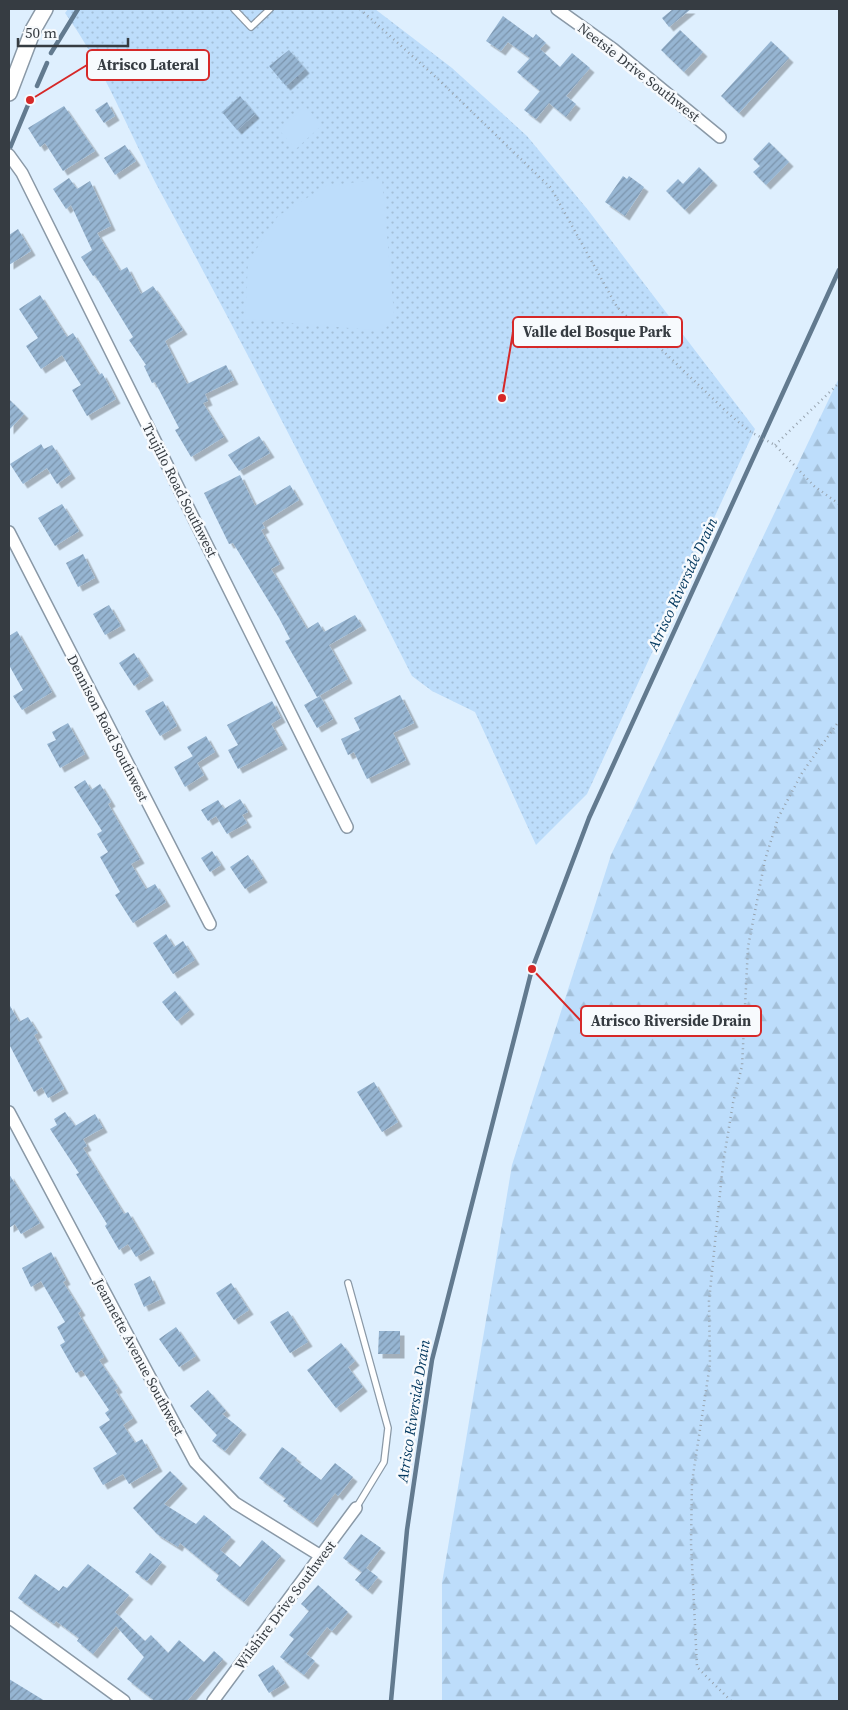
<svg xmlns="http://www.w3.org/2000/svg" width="848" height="1710" font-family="'Source Serif 4',serif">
<defs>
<pattern id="forest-firs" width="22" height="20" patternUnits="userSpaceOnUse" patternTransform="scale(1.25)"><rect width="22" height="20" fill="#bdddfb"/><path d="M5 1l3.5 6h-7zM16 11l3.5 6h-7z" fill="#a3bfd8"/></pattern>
<pattern id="park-dots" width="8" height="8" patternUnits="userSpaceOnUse" patternTransform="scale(1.25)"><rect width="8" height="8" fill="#bdddfb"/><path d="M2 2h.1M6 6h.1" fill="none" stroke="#a3bfd8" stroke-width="1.8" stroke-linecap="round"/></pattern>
<pattern id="building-hatch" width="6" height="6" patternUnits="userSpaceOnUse" patternTransform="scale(1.25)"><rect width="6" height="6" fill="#96b5d2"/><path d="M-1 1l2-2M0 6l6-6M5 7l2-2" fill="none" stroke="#7b94ac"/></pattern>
<filter id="shadow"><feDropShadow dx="4.5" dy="4.5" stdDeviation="0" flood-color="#0004"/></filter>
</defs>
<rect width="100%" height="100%" fill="#deeffe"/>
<!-- forest -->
<path fill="url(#forest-firs)" d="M839 378V1701H442V1583L512 1165 611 855Z"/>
<!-- park -->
<path fill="url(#park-dots)" d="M68 9H375L452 68 527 136 588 210 755 429 587 794 536 845 475 712 432 691 412 676C330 514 248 352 161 193 130 135 103 65 65 13Z"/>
<!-- pitch -->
<path fill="#bdddfb" d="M305 106 322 125 296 149 279 130Z
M382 179 394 314 384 331 245 319 248 262 278 216 326 186Z"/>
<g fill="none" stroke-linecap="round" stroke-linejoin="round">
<!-- stream -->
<path stroke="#627a8f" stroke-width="4.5" d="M51 53 78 9
M37 86 47 63
M10 148 30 100
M391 1701 407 1530 432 1360 532 969 589 818 839 270"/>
</g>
<!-- building -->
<path fill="url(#building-hatch)" filter="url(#shadow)" d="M673 9H691L669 27 662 18Z
M503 16 533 38 536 34 546 43 540 49 560 67 572 53 590 68 566 96 576 104 566 117 549 103 536 119 524 110 540 91 517 72 530 58 508 42 501 51 486 41Z
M680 30 703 52 684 72 661 50Z
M771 41 789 58 739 113 721 96Z
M289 50 305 69 286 86 269 66Z
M240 96 255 114 237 130 222 112Z
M107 102 115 116 104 123 95 110Z
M64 106 95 151 63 171 45 143 40 147 28 128Z
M769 142 789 162 766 185 753 172 760 166 753 159Z
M125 145 136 161 115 175 104 158Z
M699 167 713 181 685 210 666 191 678 179 683 184Z
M623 176 627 179 629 176 644 187 625 216 605 202Z
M69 178 77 189 90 181 111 226 97 233 120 271 127 267 141 294 153 286 183 330 165 341 187 384 226 365 234 380 205 394 208 401 203 403 224 437 191 457 175 430 179 428 155 382 152 383 144 366 146 365 129 340 133 337 95 275 93 276 81 257 92 250 71 205 66 209 53 189Z
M18 229 31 251 9 265V235Z
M40 295 67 337 73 333 99 375 102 373 116 399 87 416 72 390 81 385 62 355 41 369 26 346 38 338 19 309Z
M9 399 24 414 9 430Z
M259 436 270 453 239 471 228 455Z
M41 444 44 449 52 445 71 474 57 484 47 468 23 484 10 464Z
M240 475 255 506 290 485 299 500 262 523 265 528 261 530 280 564 271 569 307 629 318 622 324 632 355 615 362 626 329 645 348 679 317 697 285 641 290 639 279 618 233 543 229 544 204 493Z
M62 504 79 531 55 546 38 518Z
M83 554 95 578 78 587 66 563Z
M109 605 121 626 105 635 93 614Z
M17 631 52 692 22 710 13 696 23 690 9 665V636Z
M134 653 149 676 134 686 119 663Z
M400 695 414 723 393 733 406 760 367 779 354 752 348 755 341 739 360 730 354 718Z
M320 696 333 719 317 728 304 705Z
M163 701 177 726 160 736 145 711Z
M272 701 281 718 271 724 283 745 238 769 228 750 238 745 227 725Z
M68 723 85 754 60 768 47 744 56 740 52 732Z
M206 736 215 752 197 763 187 747Z
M193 756 204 775 185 787 174 767Z
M85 780 91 790 100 784 111 802 108 804 140 859 131 864 146 889 155 884 166 902 133 923 115 895 120 892 100 857 108 852 97 834 102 831 74 787Z
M240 799 248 812 242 815 247 823 227 834 216 816 208 821 201 810 218 800 224 809Z
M212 851 221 865 210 872 201 858Z
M248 855 263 878 245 889 230 867Z
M166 934 174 947 183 941 195 960 173 974 153 943Z
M175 991 190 1010 177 1021 162 1002Z
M9 1004 19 1022 28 1017 38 1033 34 1035 64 1089 48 1098 42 1087 34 1092 9 1044Z
M374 1082 398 1122 382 1132 357 1092Z
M65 1112 75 1126 95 1114 103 1128 83 1139 87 1146 83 1148 124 1214 128 1212 150 1249 136 1257 128 1244 119 1250 105 1226 107 1224 76 1174 79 1173 50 1129 57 1125 54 1119Z
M9 1174 40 1223 21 1234 15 1224 9 1228Z
M51 1252 66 1280 63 1282 81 1311 78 1313 104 1357 99 1360 118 1388 115 1390 133 1418 123 1425 135 1443 142 1439 158 1467 129 1484 123 1474 103 1485 93 1468 117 1454 99 1427 110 1420 105 1413 109 1410 82 1370 76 1373 60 1345 65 1342 57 1327 65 1322 41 1281 31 1287 22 1268Z
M150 1276 161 1299 144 1307 134 1284Z
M231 1283 249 1310 234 1320 216 1293Z
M288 1311 308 1342 290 1353 270 1322Z
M176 1327 196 1356 179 1367 159 1339Z
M379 1331H400V1354H378Z
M341 1343 355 1361 348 1367 363 1387 336 1408 307 1370Z
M208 1390 226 1411 222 1414 242 1430 225 1451 212 1441 217 1435 190 1406Z
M282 1447 297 1458 295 1460 321 1480 335 1463 353 1477 338 1496 335 1493 313 1523 283 1501 286 1498 259 1478Z
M170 1471 183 1484 164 1504 196 1524 204 1515 231 1537 220 1550 240 1567 262 1540 281 1556 244 1602 216 1580 219 1575 180 1543 178 1547 157 1534 133 1508Z
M361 1534 381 1548 366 1568 378 1577 368 1590 355 1580 362 1572 343 1558Z
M150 1553 162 1562 147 1581 135 1572Z
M88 1564 129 1595 115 1612 145 1641 151 1635 168 1653 179 1640 204 1662 214 1651 223 1659 187 1701H155L127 1679 144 1657 116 1626 93 1654 77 1641 79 1638 56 1621 54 1624 18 1598 35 1574 59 1591 63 1586 67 1588Z
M318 1585 348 1612 332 1631 327 1627 306 1654 315 1661 304 1675 280 1657 294 1639 289 1635 309 1611 301 1604Z
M273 1665 285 1683 269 1693 258 1675Z
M9 1679 45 1701H9Z"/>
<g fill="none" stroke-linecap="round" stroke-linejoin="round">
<defs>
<path id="service" d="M234 9 251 27 270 9
M348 1283 388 1428 384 1462 356 1508"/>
<path id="minor" d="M557 9 613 49 720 137
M9 155 22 173 347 827
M9 532 210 924
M9 1112 195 1462 235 1503 321 1556
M9 1617 124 1701
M213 1701 356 1508"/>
<path id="tertiary" d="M9 93 33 30 45 9"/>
</defs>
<!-- service casing -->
<use href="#service" stroke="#8a99a7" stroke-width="8"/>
<!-- minor casing -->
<use href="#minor" stroke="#8a99a7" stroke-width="14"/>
<!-- tertiary casing -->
<use href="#tertiary" stroke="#8a99a7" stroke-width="18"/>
<!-- path -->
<path stroke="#97a3ae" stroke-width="2.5" stroke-dasharray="1 4" stroke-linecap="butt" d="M360 9 439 80 551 188 617 307 729 414 749 431 775 445 814 486 839 504
M775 445 839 383
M731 1701 697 1667 691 1543 692 1482 710 1364 709 1301 723 1164 733 1103 742 1066 748 947 765 860 778 818 802 773 839 721"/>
<!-- service -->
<use href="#service" stroke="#fff" stroke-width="5.5"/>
<!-- minor -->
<use href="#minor" stroke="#fff" stroke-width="11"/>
<!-- tertiary -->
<use href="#tertiary" stroke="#fff" stroke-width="15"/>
</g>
<g text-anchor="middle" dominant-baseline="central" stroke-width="5" stroke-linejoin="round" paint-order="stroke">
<!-- street labels -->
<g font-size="14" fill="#363c42" stroke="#f7fafd">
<text transform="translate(639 72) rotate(38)">Neetsie Drive Southwest</text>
<text transform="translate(180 490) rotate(63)">Trujillo Road Southwest</text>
<text transform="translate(108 728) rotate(63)">Dennison Road Southwest</text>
<text transform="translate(139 1357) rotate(62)">Jeannette Avenue Southwest</text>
<text transform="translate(285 1605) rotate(-53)">Wilshire Drive Southwest</text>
</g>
<!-- water labels -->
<g font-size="15" font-style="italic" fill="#053a60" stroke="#f7fafd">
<text transform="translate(682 584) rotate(-65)">Atrisco Riverside Drain</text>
<text transform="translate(413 1411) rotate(-81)">Atrisco Riverside Drain</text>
</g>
</g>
<!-- callouts -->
<path fill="none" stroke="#d62828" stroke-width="2" d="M30 100L87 65M502 398L513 332M532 969L581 1021"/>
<g fill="#d62828" stroke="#f7fafd" stroke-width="2">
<circle cx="30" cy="100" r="5"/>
<circle cx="502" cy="398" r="5"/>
<circle cx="532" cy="969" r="5"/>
</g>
<g fill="#f7fafd" stroke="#d62828" stroke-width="2">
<rect x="87" y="50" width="122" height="30" rx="5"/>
<rect x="513" y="317" width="169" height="30" rx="5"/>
<rect x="581" y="1006" width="180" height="30" rx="5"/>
</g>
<g font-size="15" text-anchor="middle" font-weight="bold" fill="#363c42">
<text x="148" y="70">Atrisco Lateral</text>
<text x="597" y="337">Valle del Bosque Park</text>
<text x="671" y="1026">Atrisco Riverside Drain</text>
</g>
<!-- border -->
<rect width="848" height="1710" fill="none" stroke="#363c42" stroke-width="20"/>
<!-- scale -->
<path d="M18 38v8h110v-8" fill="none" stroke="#363c42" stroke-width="2.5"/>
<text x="25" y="38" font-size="15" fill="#363c42" stroke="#f7fafd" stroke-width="4" paint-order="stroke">50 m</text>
</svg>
